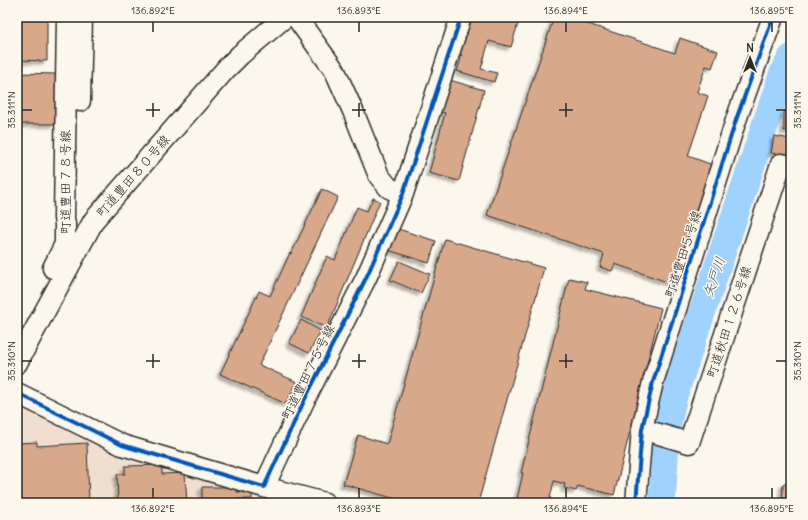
<svg xmlns="http://www.w3.org/2000/svg" width="808" height="520" font-family="Delius,'Klee One',sans-serif">
<defs>
<filter id="shadow"><feDropShadow dx="-3.5" dy="3.5" stdDeviation="1" flood-color="#0004"/></filter>
</defs>
<rect width="100%" height="100%" fill="#fbf7ec"/>
<filter id="ink" filterUnits="userSpaceOnUse"><feTurbulence type="fractalNoise" baseFrequency=".025" numOctaves="2"/><feDisplacementMap in="SourceGraphic" scale="8" xChannelSelector="R" yChannelSelector="G"/><feConvolveMatrix kernelMatrix="1 2 1 2 8 2 1 2 1" color-interpolation-filters="sRGB"/></filter>
<g filter="url(#ink)">
<!-- built -->
<path fill="#f0dfcf" d="M17 403 298 503H17Z"/>
<g fill="none" stroke-linecap="round" stroke-linejoin="round">
<!-- river -->
<path stroke="#9fd2fd" stroke-width="27" d="M662 503 667 427 674 396 782 75 791 58"/>
</g>
<!-- building -->
<path fill="#d8a88a" stroke="#2b2b2b" filter="url(#shadow)" d="M17 17H47V61L17 60Z
M468 17H520L511 47 489 41 481 69 497 73 494 82 457 71 462 55 457 54Z
M554 17H567L675 53 680 38 718 51 712 68 706 66 697 92 708 96 688 156 713 165 673 284 615 264 612 271 600 267 604 254 487 215Z
M17 73 56 74 55 124H17Z
M446 79 484 90 459 181 429 173 445 113 438 111Z
M784 111H791V131H784Z
M774 136 791 139V157L771 153Z
M322 189 338 197 259 365 297 382 286 404 220 374 259 291 270 296 290 253 291 254Z
M373 198 380 201 327 328 301 317 327 256 335 260 357 207 367 211Z
M395 228 436 241 429 263 388 250Z
M445 239 544 268 478 503H410L343 484 358 435 387 444Z
M399 261 430 274 421 293 390 280Z
M569 278 587 282 585 289 661 308 614 495 578 486 576 491 564 488 565 484 554 481 549 503H516L523 473H521Z
M301 320 321 331 309 353 289 343Z
M37 442V446L87 443 89 503H17V443Z
M162 465V474L185 473 187 503H118L117 474H125V466Z
M783 484H791V503H782Z
M202 487H237V492H252V499L202 500Z"/>
<g fill="none" stroke-linecap="round" stroke-linejoin="round">
<defs>
<path id="minor" d="M296 17 335 71 353 111 379 176 389 188 403 194
M80 101 82 17
M53 268 65 244V224L64 218 67 17
M17 363 94 220 226 69 240 55 285 17
M17 393 122 445 264 487 305 399 366 278 403 194 461 17
M642 429 689 443 781 164 791 166
M264 487 325 503
M636 503 642 429 653 382 736 120 773 17"/>
</defs>
<!-- minor casing -->
<use href="#minor" stroke="#2b2b2b" stroke-width="23"/>
<!-- minor -->
<use href="#minor" stroke="#fbf7ec" stroke-width="20"/>
<defs>
<path id="cycleway" d="M17 393 122 445 264 487 305 399 366 278 403 194 461 17
M636 503 642 429 653 382 736 120 773 17"/>
</defs>
<!-- cycleway casing -->
<use href="#cycleway" stroke="#fbf7ec" stroke-width="6"/>
<!-- cycleway -->
<use href="#cycleway" stroke="#0057b8" stroke-width="4"/>
</g>
</g>
<!-- ticks -->
<path fill="none" stroke="#2b2b2b" stroke-width="1.5" d="M153 22V32M359 22V32M566 22V32M772 22V32M153 103V117M359 103V117M566 103V117M22 110H32M146 110H160M352 110H366M559 110H573M776 110H786M153 354V368M359 354V368M566 354V368M22 361H32M146 361H160M352 361H366M559 361H573M776 361H786M153 488V498M359 488V498M566 488V498M772 488V498"/>
<g text-anchor="middle" dominant-baseline="central" stroke-width="3" stroke-linejoin="round" paint-order="stroke">
<!-- street labels -->
<g font-size="13" fill="#2b2b2b" stroke="#fbf7ec">
<text transform="translate(133 176) rotate(-49)">町道豊田８０号線</text>
<text transform="translate(65 182) rotate(-90)">町道豊田７８号線</text>
<text transform="translate(683 254) rotate(-72)">町道豊田５号線</text>
<text transform="translate(729 322) rotate(-72)">町道秋田１２６号線</text>
<text transform="translate(308 372) rotate(-64)">町道豊田７５号線</text>
</g>
<!-- water labels -->
<g font-size="14" font-style="italic" fill="#485560" stroke="#fbf7ec">
<text transform="translate(714 277) rotate(-71)">矢戸川</text>
</g>
</g>
<!-- margin -->
<rect width="808" height="520" fill="none" stroke="#fbf7ec" stroke-width="44"/>
<!-- north arrow -->
<g transform="translate(750 58)" stroke="#fbf7ec" stroke-width="3" paint-order="stroke">
<path d="M0-3L7 15L0 10L-7 15Z" fill="#2b2b2b"/>
<text y="-6" font-size="11" font-weight="bold" text-anchor="middle" fill="#2b2b2b">N</text>
</g>
<rect x="22" y="22" width="764" height="476" fill="none" stroke="#2b2b2b" stroke-width="1.5"/>
<g font-size="10" text-anchor="middle" fill="#2b2b2b">
<text x="153" y="14">136.892°E</text>
<text x="359" y="14">136.893°E</text>
<text x="566" y="14">136.894°E</text>
<text x="772" y="14">136.895°E</text>
<text transform="translate(11 110) rotate(-90)" y="4">35.311°N</text>
<text transform="translate(797 110) rotate(-90)" y="4">35.311°N</text>
<text transform="translate(11 361) rotate(-90)" y="4">35.310°N</text>
<text transform="translate(797 361) rotate(-90)" y="4">35.310°N</text>
<text x="153" y="512">136.892°E</text>
<text x="359" y="512">136.893°E</text>
<text x="566" y="512">136.894°E</text>
<text x="772" y="512">136.895°E</text>
</g>
</svg>
